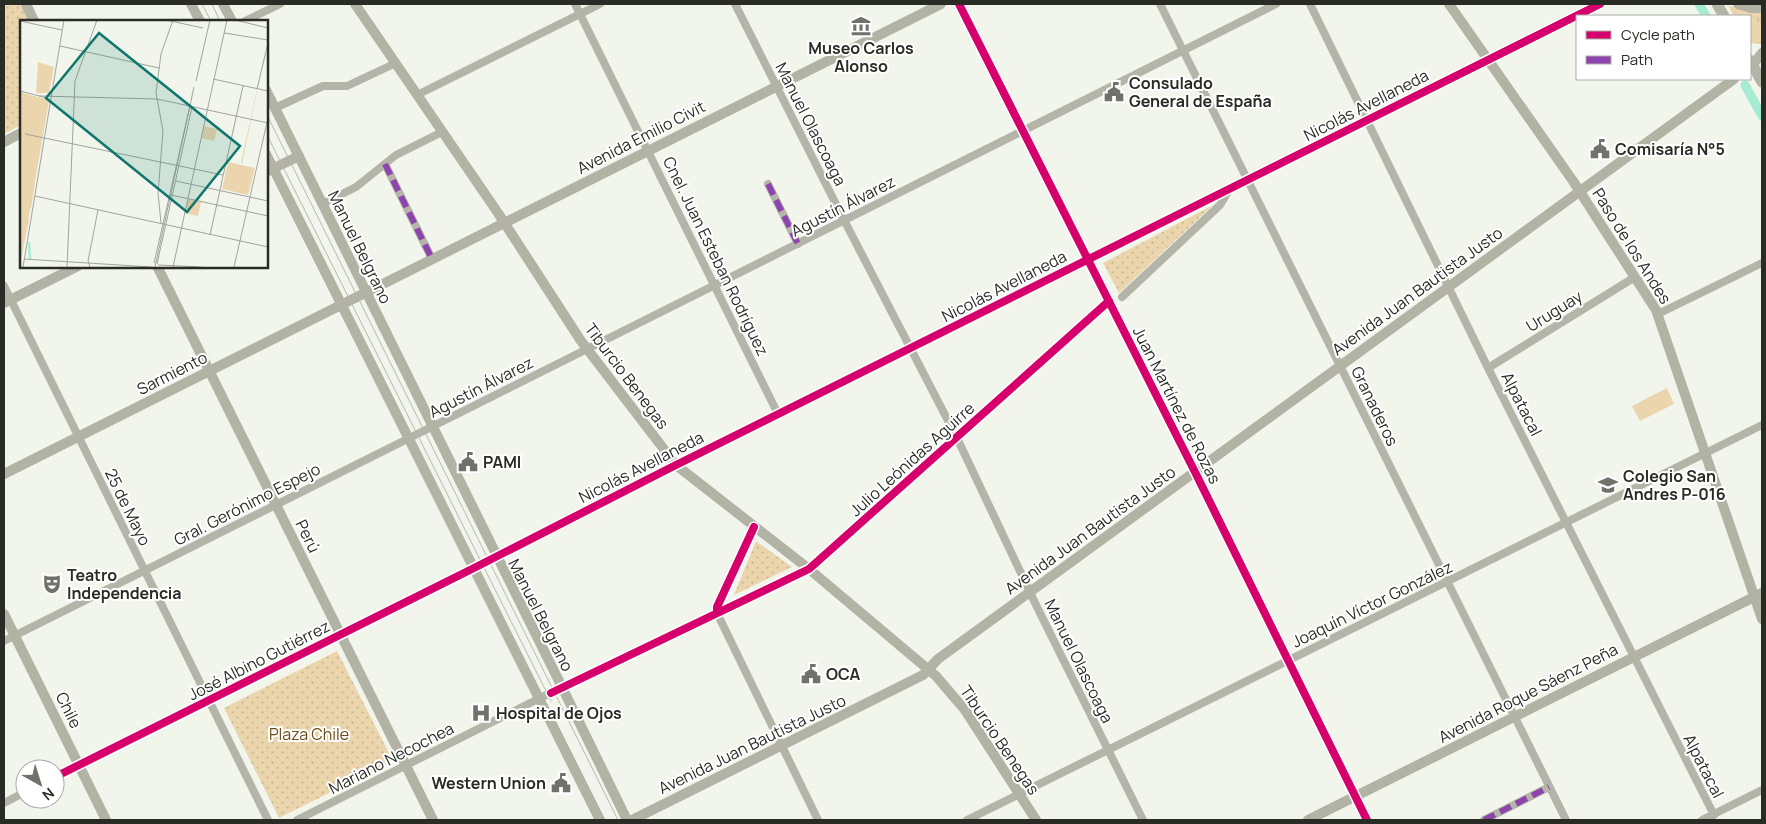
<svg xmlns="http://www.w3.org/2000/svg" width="1766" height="824" font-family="Manrope,sans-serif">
<defs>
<pattern id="grass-tufts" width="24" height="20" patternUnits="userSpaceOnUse" patternTransform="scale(1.25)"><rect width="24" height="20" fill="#ebd5ac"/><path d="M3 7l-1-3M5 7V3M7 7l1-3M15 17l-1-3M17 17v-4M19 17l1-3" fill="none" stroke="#cab794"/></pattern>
<pattern id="park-dots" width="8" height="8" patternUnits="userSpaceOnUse" patternTransform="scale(1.25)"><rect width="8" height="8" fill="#ebd5ac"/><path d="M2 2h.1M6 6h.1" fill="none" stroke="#cab794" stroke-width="1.8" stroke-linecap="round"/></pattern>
</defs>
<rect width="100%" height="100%" fill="#f1f5ec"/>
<!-- grass -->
<path fill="url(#grass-tufts)" d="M1728 6 1762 12V44L1750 43V16H1734Z"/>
<!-- park -->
<path fill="url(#park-dots)" d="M4 4H23L32 21H21V125L4 134Z
M1213 205 1119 293 1103 263Z
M756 541 792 567 734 595Z
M337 651 393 761 279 818 224 708Z"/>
<!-- pitch -->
<path fill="#ebd5ac" d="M1667 388 1674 404 1640 421 1632 406Z"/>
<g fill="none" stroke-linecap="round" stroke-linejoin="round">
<!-- canal -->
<path stroke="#a5ecd2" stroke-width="9" d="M1699 4 1706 16
M1745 85 1762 116"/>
<!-- street -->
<path stroke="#b4b4a8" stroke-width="8" d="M575 4 778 414
M735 4 844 220 957 438 1037 607 1143 820
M959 4 1195 472 1367 820
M1160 4 1566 820
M1310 4 1488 368 1714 815
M245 21 280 4
M417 95 600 4
M275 108 323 86H347L396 63
M385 164 432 259
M768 184 798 244
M322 204 356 187 396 155 442 132
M4 286 268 820
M1122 297 1220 205 1229 190
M1658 314 1762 263
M1488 368 1635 277
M754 527 716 611 818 820
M4 641 1276 4
M55 777 474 568 670 468 1600 4
M4 803 25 792
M297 820 562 687 809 569 1109 301
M967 820 1762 425
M1484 820 1549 787
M1702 820 1762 790"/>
<!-- secondary -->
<path stroke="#b3b3a5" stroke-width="10" d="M26 4 34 21
M191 4 200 21
M223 4 232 21
M355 4 498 213 581 341 676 465 809 569 936 676 965 710 1036 820
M1449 4 1573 181 1656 310 1762 619
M1738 4 1751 8H1762
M1750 68 1762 53
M266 90 559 681 627 820
M4 142 21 133
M266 154 600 820
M266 172 299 156
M157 266 433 820
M4 303 78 266
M4 474 941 4
M4 614 106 820
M632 820 923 675 938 659 1734 79
M1308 820 1762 593"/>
<!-- primary -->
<path stroke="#b5b5a7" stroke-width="11" d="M1717 4 1724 16
M1750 60 1762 82"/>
<!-- tram -->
<path stroke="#b7b9b0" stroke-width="1" d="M202 4 211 21
M212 4 220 21
M266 113 618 820
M266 133 551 701"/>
<!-- quiet -->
<path stroke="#8e44ad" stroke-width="6" stroke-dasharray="12 6" stroke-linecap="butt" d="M385 164 432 259
M768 184 798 244
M1484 820 1549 787"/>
<defs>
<path id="cycleway" d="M959 4 1195 472 1367 820
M717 613V607L754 527
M551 693 809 569 1109 301
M55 777 474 568 670 468 1600 4"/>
</defs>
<!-- cycleway casing -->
<use href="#cycleway" stroke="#fff" stroke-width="11"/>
<!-- cycleway -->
<use href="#cycleway" stroke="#d6006c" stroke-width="8"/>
</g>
<!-- icons -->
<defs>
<symbol id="museum-bare" viewBox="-9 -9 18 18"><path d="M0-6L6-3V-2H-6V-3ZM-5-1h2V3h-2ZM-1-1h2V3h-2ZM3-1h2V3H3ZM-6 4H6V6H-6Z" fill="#6f726b" stroke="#fff" stroke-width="2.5" paint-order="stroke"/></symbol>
<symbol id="civic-bare" viewBox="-9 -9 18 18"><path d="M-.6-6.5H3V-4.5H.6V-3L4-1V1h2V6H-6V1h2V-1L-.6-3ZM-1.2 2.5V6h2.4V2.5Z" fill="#6f726b" stroke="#fff" stroke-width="2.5" paint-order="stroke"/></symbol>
<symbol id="school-bare" viewBox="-9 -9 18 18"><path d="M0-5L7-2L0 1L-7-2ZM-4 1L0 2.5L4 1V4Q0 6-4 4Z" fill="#6f726b" stroke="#fff" stroke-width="2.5" paint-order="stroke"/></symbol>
<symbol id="theatre-bare" viewBox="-9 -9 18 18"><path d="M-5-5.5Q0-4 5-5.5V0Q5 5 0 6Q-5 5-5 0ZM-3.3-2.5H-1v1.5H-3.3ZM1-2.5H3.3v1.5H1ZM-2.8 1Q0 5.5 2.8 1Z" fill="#6f726b" stroke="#fff" stroke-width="2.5" paint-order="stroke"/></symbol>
<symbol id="hospital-bare" viewBox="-9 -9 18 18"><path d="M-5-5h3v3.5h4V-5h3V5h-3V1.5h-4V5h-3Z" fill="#6f726b" stroke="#fff" stroke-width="2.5" paint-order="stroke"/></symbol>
</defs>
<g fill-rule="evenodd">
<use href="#museum-bare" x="847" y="12" width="28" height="28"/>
<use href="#civic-bare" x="1100" y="78" width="28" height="28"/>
<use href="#civic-bare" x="1586" y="135" width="28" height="28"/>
<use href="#civic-bare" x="454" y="448" width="28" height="28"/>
<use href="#school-bare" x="1594" y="471" width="28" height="28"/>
<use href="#theatre-bare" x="38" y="570" width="28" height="28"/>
<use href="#civic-bare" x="797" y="660" width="28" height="28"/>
<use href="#hospital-bare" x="467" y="699" width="28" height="28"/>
<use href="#civic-bare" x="547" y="769" width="28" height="28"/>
</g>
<g text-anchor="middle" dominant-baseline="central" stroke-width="4" stroke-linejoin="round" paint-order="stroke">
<!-- poi labels -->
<g font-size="16" font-weight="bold" fill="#292b25" stroke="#fff" text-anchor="start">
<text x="861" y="48" text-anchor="middle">Museo Carlos<tspan x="861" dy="18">Alonso</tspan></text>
<text x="1129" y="83">Consulado<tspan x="1129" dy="18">General de España</tspan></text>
<text x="1615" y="149">Comisaría N°5</text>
<text x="483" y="462">PAMI</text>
<text x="1623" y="476">Colegio San<tspan x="1623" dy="18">Andres P-016</tspan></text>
<text x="67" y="575">Teatro<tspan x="67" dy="18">Independencia</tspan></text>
<text x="826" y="674">OCA</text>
<text x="496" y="713">Hospital de Ojos</text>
<text x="546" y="783" text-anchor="end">Western Union</text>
</g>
<!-- street labels -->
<g font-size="16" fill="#292b25" stroke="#fff">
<text transform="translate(1366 105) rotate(-27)">Nicolás Avellaneda</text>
<text transform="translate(811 124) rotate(63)">Manuel Olascoaga</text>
<text transform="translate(641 137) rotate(-27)">Avenida Emilio Civit</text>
<text transform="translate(843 206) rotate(-27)">Agustín Álvarez</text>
<text transform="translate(1632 246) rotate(58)">Paso de los Andes</text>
<text transform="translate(360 247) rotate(64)">Manuel Belgrano</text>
<text transform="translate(716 256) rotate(64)">Cnel. Juan Esteban Rodríguez</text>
<text transform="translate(1004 286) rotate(-27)">Nicolás Avellaneda</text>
<text transform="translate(1417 291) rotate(-36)">Avenida Juan Bautista Justo</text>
<text transform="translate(1554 311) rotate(-32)">Uruguay</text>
<text transform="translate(172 373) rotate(-27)">Sarmiento</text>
<text transform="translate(627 376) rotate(53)">Tiburcio Benegas</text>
<text transform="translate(481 387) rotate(-27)">Agustín Álvarez</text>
<text transform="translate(1522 404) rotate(63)">Alpatacal</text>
<text transform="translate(1177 405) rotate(63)">Juan Martínez de Rozas</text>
<text transform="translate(1375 406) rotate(64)">Granaderos</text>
<text transform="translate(912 459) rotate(-42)">Julio Leónidas Aguirre</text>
<text transform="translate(641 467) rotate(-27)">Nicolás Avellaneda</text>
<text transform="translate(247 504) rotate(-27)">Gral. Gerónimo Espejo</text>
<text transform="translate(128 507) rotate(64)">25 de Mayo</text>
<text transform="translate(1090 530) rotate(-36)">Avenida Juan Bautista Justo</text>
<text transform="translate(308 536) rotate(64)">Perú</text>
<text transform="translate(1372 604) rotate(-26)">Joaquín Víctor González</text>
<text transform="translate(541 615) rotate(63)">Manuel Belgrano</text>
<text transform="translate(259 660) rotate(-27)">José Albino Gutiérrez</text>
<text transform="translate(1079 661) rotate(64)">Manuel Olascoaga</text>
<text transform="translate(1528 693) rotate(-27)">Avenida Roque Sáenz Peña</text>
<text transform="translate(69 710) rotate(64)">Chile</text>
<text transform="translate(1000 740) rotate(56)">Tiburcio Benegas</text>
<text transform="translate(752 744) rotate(-26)">Avenida Juan Bautista Justo</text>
<text transform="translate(391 758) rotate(-27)">Mariano Necochea</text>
<text transform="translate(1704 766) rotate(63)">Alpatacal</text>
</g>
<!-- park labels -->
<g font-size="16" fill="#6b4c13" stroke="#fff">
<text x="309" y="734">Plaza Chile</text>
</g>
</g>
<!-- overview -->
<g transform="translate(20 20)">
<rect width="248" height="248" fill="#f1f5ec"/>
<path d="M247 23 222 144 221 143ZM0 72 29 81 0 247ZM184 106 197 109 194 121 182 118ZM208 142 235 148 228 175 202 169ZM168 179 181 182 178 196 165 193Z" fill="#ebd5ac"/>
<path d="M18 42 34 47 29 73H16ZM0 73 26 79 22 101 0 97ZM0 160 15 163 11 188 0 186ZM0 198 9 199 5 220 0 219Z" fill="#ebd5ac"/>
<path fill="none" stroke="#a5ecd2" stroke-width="2.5" d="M9 222 10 239"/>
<path fill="none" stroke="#a1a49c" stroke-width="1" d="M146 0 183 8M215 0 248 8M0 1 42 10M204 13 248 20M40 26 139 48M193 59 248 71M176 61 190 0M237 69 248 23M0 71 27 78 30 83M19 76 137 79 248 103M5 114 203 155M156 161 248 181M151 175 248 196M15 176 248 227M141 203 138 173 143 111 136 73 141 34 153 0M143 204 170 86M190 215 223 66M4 239 131 247M134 243 143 204M137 244 172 87M138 245 181 247M3 247 44 0M47 247 55 61 77 0M70 247 68 241 78 190M135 247 174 67M153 247 207 0M214 247 248 98"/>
<path fill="#0f766e" fill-opacity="0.15" stroke="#0f766e" stroke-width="2.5" d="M79 13 220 126 167 192 26 78Z"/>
<rect width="248" height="248" fill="none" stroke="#292b25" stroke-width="2.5"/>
</g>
<!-- border -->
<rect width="1766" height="824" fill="none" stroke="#292b25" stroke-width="10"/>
<!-- legend -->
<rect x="1576" y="15" width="175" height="65" fill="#ffffff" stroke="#a9aaa8"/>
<rect x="1586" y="31" width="25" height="8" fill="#d6006c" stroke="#a9aaa8"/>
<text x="1621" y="40" font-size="15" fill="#292b25">Cycle path</text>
<rect x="1586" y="56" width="25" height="8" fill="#8e44ad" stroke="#a9aaa8"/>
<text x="1621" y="65" font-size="15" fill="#292b25">Path</text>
<!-- north arrow -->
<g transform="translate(40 784) rotate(141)"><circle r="24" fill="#ffffff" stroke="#a9aaa8"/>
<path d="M0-4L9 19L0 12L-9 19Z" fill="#6f726b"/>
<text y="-8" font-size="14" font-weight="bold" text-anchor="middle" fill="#292b25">N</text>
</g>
</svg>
